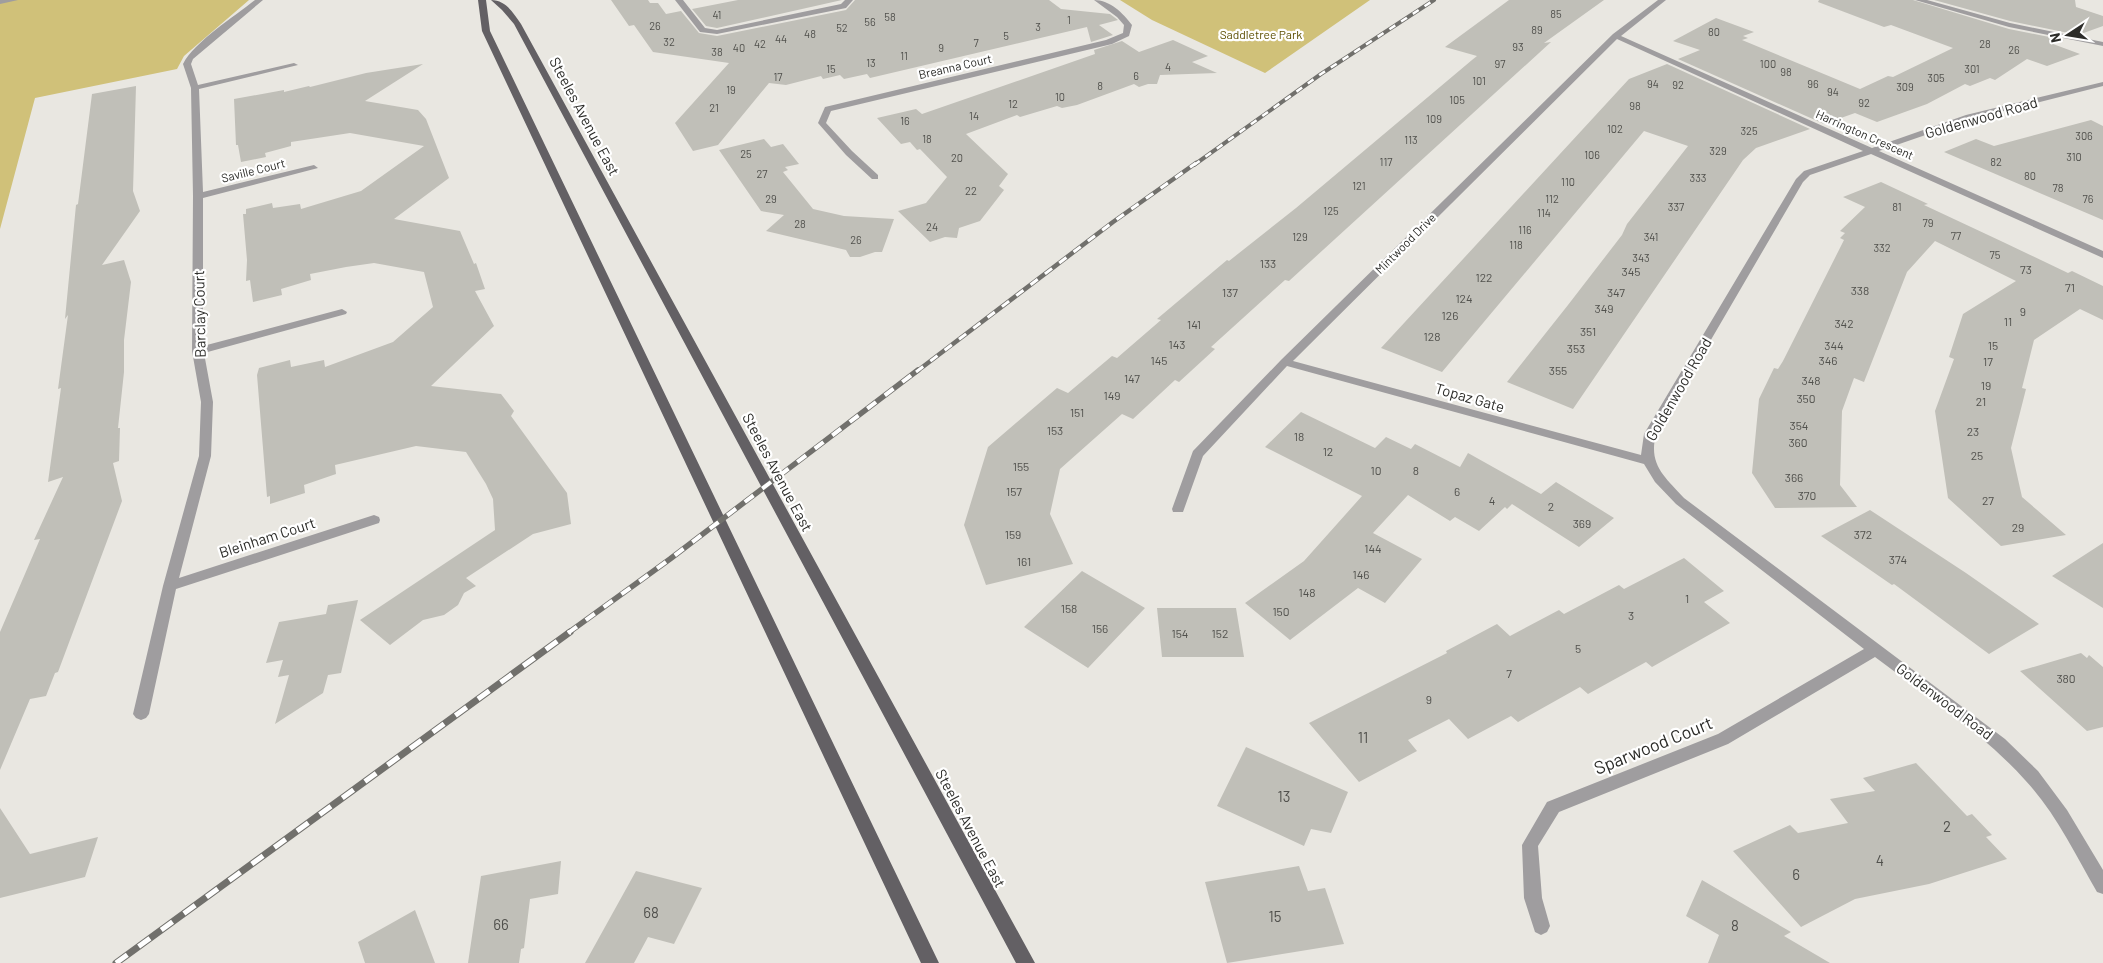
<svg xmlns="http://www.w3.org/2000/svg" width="2103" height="963" font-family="Barlow,sans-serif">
<rect width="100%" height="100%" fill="#e9e7e1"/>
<!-- green -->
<path fill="#d0c179" d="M0 0H249L184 56 177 69 35 98 0 229Z
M1120 0H1370L1265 73 1152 20Z"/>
<!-- building -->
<path fill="#c0bfb8" d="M611 0H648L650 3H658L666 14 681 11 699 33 717 36 846 10 855 0H1049L1061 9 1110 14 1118 20 1099 25 1113 35 1091 42 1087 27 870 78 867 74 844 79 840 75 823 79 821 76 786 85 769 83 718 145 693 151 675 123 729 63 653 52 634 25 629 26Z
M738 0H842L717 28 706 26 692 9Z
M1509 0H1604L1544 43 1551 42 1289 281 1285 280 1211 347 1215 349 1179 382 1175 380 1133 419 1122 414 1060 469 1050 514 1073 564 986 585 964 525 988 447 1057 388 1068 393 1112 356 1117 358 1161 320 1157 319 1227 260 1229 261 1296 208 1472 60 1477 56 1445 47Z
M1819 0H1913L2009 29 2064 40 2053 44 2080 54 2047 66 2027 59 1995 80 1990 78 1970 86 1965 84 1927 104 1877 122 1855 113 1824 124 1678 59 1700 50 1673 41 1716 18 1754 32 1743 36 1748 38 1742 40 1860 89 1888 76 1893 77 1953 48 1891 25 1884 27 1818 2Z
M1934 0H2075L2076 7 2103 16V26L2078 35 2010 21Z
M1173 40 1208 56 1192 62 1217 73 1160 75 1157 84H1148L1139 87 1134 84 1077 105 1062 108 1057 106 1020 117 1017 115 966 134 1008 174 999 186 1004 190 980 221 959 228 957 238 945 237 930 242 898 211 926 203 947 177 920 149 917 150 910 142 901 144 877 118 916 109 922 114 1095 54 1094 50 1122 41 1139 52Z
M423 64 365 101 418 110 426 119 449 178 394 219 460 231 474 264 476 263 485 289 475 291 494 326 431 386 501 394 514 411 511 416 567 493 571 524 533 534 466 578 476 586 464 593 458 605 444 615 423 620 390 645 360 620 495 530 493 499 486 484 466 452 416 446 335 465 336 474 304 485 305 493 270 504V496L267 497 257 375 259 368 290 360 291 367 324 360 325 367 393 342 433 307 424 272 374 263 346 267 310 274 311 280 281 289 282 295 253 302 250 280 246 281 247 260 243 214H246V209L272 203 273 208 300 204 301 209 361 191 424 146 350 133 291 142V146L265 153 266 157 241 162 238 145H236L234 99 284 90V92L309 86 310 87 366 73Z
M1667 64 1810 129 1756 148 1743 160 1573 409 1507 382 1568 305 1622 235 1627 224 1688 146 1644 131 1442 372 1381 348 1629 79Z
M136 86 133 191 140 211 102 265 124 260 131 282 124 340V372L118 428H120L119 461 113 463 122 501 58 672 55 673 46 696 30 699 0 770V632L40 539 34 540 63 477 48 482 61 388 58 389 68 315 65 319 76 205 78 204 92 94Z
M2091 120 2103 126V220L1944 152 1976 139 1994 146Z
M764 139 771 147 783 144 799 164 785 167 788 170 783 172 813 209 844 216 894 219 882 252H875L860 257H850L846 250 766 231 784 215 761 211 719 150Z
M1881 182 1928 204 1924 205 2003 242 2068 273 2072 271 2103 286V320L2080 309 2034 340 2022 388 2026 389 2011 448 2022 497 2066 535 2001 546 1948 498 1935 411 1954 359 1949 357 1963 314 2016 281 1935 241 1907 272 1864 382 1854 378 1842 411 1840 485 1857 507 1775 508 1752 473 1759 399 1774 368 1778 369 1783 361 1844 240 1840 238 1845 233 1840 231 1865 207 1843 197Z
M1301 412 1375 448 1386 437 1411 449 1415 444 1460 467 1468 453 1541 494 1556 482 1614 518 1579 547 1512 504 1507 509 1505 507 1479 531 1455 517 1450 521 1408 495 1373 533 1422 559 1385 603 1358 588 1290 640 1245 603 1304 561 1362 496 1265 447Z
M1870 510 1966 573 2039 624 1989 654 1894 584 1892 585 1821 536Z
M2103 543V608L2052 576Z
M1684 558 1724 591 1704 602 1730 623 1652 667 1646 662 1588 694 1580 687 1518 722 1511 716 1468 739 1449 719 1408 740 1417 751 1359 782 1309 723 1447 653 1446 651 1497 624 1510 636 1559 610 1564 614 1619 585 1624 589Z
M1082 571 1145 608 1088 668 1024 627Z
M358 600 341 673 328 675 323 693 275 724 289 675 278 677 283 660 266 663 279 622 326 614 328 605Z
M1157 608H1236L1244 657H1162Z
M2081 653 2087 658 2089 655 2103 667V727L2087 731 2020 671Z
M1246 747 1348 792 1331 833 1311 829 1304 846 1217 806Z
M1916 763 1967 816 1972 814 1992 835 1986 837 2007 859 1929 884 1855 899 1801 927 1733 851 1790 825 1798 833 1848 823 1830 799 1875 791 1863 778Z
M0 808 30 854 98 837 85 877 0 898Z
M561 861 558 894 530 899 524 948 521 949 519 963H468L481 876Z
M1299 866 1308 891 1325 888 1344 944 1227 963 1205 882Z
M636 871 702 888 674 944 648 937 634 963H585Z
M1702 880 1791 932 1784 936 1830 963H1708L1719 935 1686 916Z
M415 910 435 963H365L358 942Z"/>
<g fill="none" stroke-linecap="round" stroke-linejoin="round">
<!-- minor -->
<path fill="#9f9d9f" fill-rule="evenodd" d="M0 0H18L0 4Z
M255 0H263L193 59 191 64 198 85 294 63 298 65 199 89 203 192 314 165 318 168 203 198V346L342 309 347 312 346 314 204 353 213 402 211 456 179 578 374 515 379 517 380 520 379 523 176 589 149 714 146 718 141 720 136 718 133 714 163 586 199 456 201 402 192 351 193 196 191 88 183 64C194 42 235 16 255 0Z
M675 0H683L705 28 717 30 841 4 845 0H853L846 8 717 34 700 32Z
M1094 0C1110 0 1123 13 1132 25L1129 36 1112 44 831 111 826 123 852 151 878 175V179H872L846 155 818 123 825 107 1106 40 1123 33 1124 25 1117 17Z
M1658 0H1666L1621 36 1872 148 1966 115 2103 82V86L1972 119 1879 151 2103 251V258L1871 154 1810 175 1803 182 1656 434C1648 465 1665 477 1684 498L2005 739 2038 771 2067 810 2103 870V894L2097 892C2075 854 2055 812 2025 780 1982 732 1926 696 1875 657L1728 744 1559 812 1538 846 1542 898 1550 926 1547 932 1541 935 1535 932 1524 898 1522 845 1547 802 1718 734 1864 649 1676 504 1655 482 1644 464 1287 366 1203 456 1183 512H1173L1172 509 1193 451 1281 360 1613 34ZM1617 39 1863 151 1804 171 1796 179 1644 434 1641 455 1293 361Z
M1915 0H1927L2010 23 2103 42V46L2009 27Z"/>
<!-- major -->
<path fill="#636064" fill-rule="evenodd" d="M478 0H486L490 31 939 963H921L482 31Z
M491 0C506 0 513 13 521 24L1035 963H1016L514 24 502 10Z"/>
<defs>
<path id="rail-far3" d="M1194 165 1321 74 1434 0"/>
<path id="rail-far2" d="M916 372 1113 222 1196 163"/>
<path id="rail-far1" d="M568 633 670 559 918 370"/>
<path id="rail" d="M116 963 570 632"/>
</defs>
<!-- rail-far3 casing -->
<use href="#rail-far3" stroke="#71706c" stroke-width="4"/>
<!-- rail-far2 casing -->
<use href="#rail-far2" stroke="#71706c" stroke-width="4.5"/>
<!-- rail-far1 casing -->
<use href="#rail-far1" stroke="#71706c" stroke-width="5.5"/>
<!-- rail casing -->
<use href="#rail" stroke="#71706c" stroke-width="7"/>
<!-- rail-far3 -->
<use href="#rail-far3" stroke="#fff" stroke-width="2.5" stroke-dasharray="7" stroke-linecap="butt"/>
<!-- rail-far2 -->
<use href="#rail-far2" stroke="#fff" stroke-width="3" stroke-dasharray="9" stroke-linecap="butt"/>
<!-- rail-far1 -->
<use href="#rail-far1" stroke="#fff" stroke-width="4" stroke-dasharray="11" stroke-linecap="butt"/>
<!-- rail -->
<use href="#rail" stroke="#fff" stroke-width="5" stroke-dasharray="14" stroke-linecap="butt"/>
</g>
<g text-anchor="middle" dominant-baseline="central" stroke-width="4.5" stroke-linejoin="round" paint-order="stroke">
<!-- far-number labels -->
<g font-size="11" fill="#51514d">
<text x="1556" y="13">85</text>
<text x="717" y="14">41</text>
<text x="890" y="16">58</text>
<text x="1069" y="19">1</text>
<text x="870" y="21">56</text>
<text x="655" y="25">26</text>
<text x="1038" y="26">3</text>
<text x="842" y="27">52</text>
<text x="1537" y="29">89</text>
<text x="1714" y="31">80</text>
<text x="810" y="33">48</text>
<text x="1006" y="35">5</text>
<text x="781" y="38">44</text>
<text x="669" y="41">32</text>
<text x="976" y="42">7</text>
<text x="760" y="43">42</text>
<text x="1985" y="43">28</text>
<text x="1518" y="46">93</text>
<text x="739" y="47">40</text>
<text x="941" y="47">9</text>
<text x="2014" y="49">26</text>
<text x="717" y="51">38</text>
<text x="904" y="55">11</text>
<text x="871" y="62">13</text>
<text x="1500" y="63">97</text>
<text x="1768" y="63">100</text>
<text x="1168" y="66">4</text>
<text x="831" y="68">15</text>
<text x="1972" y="68">301</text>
<text x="1786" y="71">98</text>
<text x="1136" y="75">6</text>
<text x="778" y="76">17</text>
<text x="1936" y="77">305</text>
<text x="1479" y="80">101</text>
<text x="1653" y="83">94</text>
<text x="1813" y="83">96</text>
<text x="1678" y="84">92</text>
<text x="1100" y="85">8</text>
<text x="1905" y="86">309</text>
<text x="731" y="89">19</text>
<text x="1833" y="91">94</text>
<text x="1060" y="96">10</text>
<text x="1457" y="99">105</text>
<text x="1864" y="102">92</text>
<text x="1013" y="103">12</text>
<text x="1635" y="105">98</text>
<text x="714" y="107">21</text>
<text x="974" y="115">14</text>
<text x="1434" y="118">109</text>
<text x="905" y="120">16</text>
<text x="1615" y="128">102</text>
<text x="1749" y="130">325</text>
<text x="2084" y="135">306</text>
<text x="927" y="138">18</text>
<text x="1411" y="139">113</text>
<text x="1718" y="150">329</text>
<text x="746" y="153">25</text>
<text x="1592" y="154">106</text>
<text x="2074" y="156">310</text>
<text x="957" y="157">20</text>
<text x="1386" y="161">117</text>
<text x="1996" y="161">82</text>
<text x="762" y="173">27</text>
<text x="2030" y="175">80</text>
<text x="1698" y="177">333</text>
<text x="1568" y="181">110</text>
<text x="1359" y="185">121</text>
<text x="2058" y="187">78</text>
<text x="971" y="190">22</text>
<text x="771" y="198">29</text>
<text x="1552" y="198">112</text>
<text x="2088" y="198">76</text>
<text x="1676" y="206">337</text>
<text x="1897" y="206">81</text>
<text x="1331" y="210">125</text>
<text x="1544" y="212">114</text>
<text x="1928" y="222">79</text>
<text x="800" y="223">28</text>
<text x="932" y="226">24</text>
<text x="1525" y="229">116</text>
<text x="1956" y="235">77</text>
<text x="1300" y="236">129</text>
<text x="1651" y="236">341</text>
<text x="856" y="239">26</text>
<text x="1516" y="244">118</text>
<text x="1882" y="247">332</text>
<text x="1995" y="254">75</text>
<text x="1641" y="257">343</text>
</g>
<!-- far-park labels -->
<g font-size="12" fill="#5c4e00" stroke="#fff">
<text x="1261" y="34">Saddletree Park</text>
</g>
<!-- far-street labels -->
<g font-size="12" fill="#2c2c29" stroke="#fff">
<text transform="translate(955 66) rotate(-13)">Breanna Court</text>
<text transform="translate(1865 134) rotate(24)">Harrington Crescent</text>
<text transform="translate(253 170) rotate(-14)">Saville Court</text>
<text transform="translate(1405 243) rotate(-45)">Mintwood Drive</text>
</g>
<!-- number labels -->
<g font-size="12" fill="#51514d">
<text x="1268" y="263">133</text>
<text x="2026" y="269">73</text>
<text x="1631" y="271">345</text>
<text x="1484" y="277">122</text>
<text x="2070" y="287">71</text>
<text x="1860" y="290">338</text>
<text x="1230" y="292">137</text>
<text x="1616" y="292">347</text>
<text x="1464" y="298">124</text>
<text x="1604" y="308">349</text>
<text x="2023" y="311">9</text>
<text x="1450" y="315">126</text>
<text x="2008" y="321">11</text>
<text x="1844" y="323">342</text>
<text x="1194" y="324">141</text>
<text x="1588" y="331">351</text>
<text x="1432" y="336">128</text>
<text x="1177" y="344">143</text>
<text x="1834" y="345">344</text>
<text x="1993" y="345">15</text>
<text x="1576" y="348">353</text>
<text x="1159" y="360">145</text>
<text x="1828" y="360">346</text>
<text x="1988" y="361">17</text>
<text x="1558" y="370">355</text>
<text x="1132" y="378">147</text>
<text x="1811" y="380">348</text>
<text x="1986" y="385">19</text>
<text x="1112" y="395">149</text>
<text x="1806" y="398">350</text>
<text x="1981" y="401">21</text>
<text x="1077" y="412">151</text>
<text x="1799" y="425">354</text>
<text x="1055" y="430">153</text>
<text x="1973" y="431">23</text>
<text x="1299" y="436">18</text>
<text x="1798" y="442">360</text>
<text x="1328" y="451">12</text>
<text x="1977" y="455">25</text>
<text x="1021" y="466">155</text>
<text x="1376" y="470">10</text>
<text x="1416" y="470">8</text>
<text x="1794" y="477">366</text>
<text x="1014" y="491">157</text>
<text x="1457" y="491">6</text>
<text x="1807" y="495">370</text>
<text x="1492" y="500">4</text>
<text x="1988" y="500">27</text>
<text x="1551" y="506">2</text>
<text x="1582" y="523">369</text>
<text x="2018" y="527">29</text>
<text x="1013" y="534">159</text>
<text x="1863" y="534">372</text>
<text x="1373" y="548">144</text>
<text x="1898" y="559">374</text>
<text x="1024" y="561">161</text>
<text x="1361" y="574">146</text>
<text x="1307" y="592">148</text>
<text x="1687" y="598">1</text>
<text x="1069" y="608">158</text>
<text x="1281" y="611">150</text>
<text x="1631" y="615">3</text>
<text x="1100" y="628">156</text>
<text x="1180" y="633">154</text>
<text x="1220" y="633">152</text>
<text x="1578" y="648">5</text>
<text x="1509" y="673">7</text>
<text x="2066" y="678">380</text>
<text x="1429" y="699">9</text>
</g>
<!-- street labels -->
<g font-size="15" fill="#2c2c29" stroke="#fff">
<text transform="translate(585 116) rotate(62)">Steeles Avenue East</text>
<text transform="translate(1981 117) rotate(-16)">Goldenwood Road</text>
<text transform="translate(199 314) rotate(-91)">Barclay Court</text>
<text transform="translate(1678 389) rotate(-60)">Goldenwood Road</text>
<text transform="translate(1470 397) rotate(16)">Topaz Gate</text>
<text transform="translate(778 472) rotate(62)">Steeles Avenue East</text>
<text transform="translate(267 537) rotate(-18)">Bleinham Court</text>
<text transform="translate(1945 701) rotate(37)">Goldenwood Road</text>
<text transform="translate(971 828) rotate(62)">Steeles Avenue East</text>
</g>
<!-- near-number labels -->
<g font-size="15" fill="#51514d">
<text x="1363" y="737">11</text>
<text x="1284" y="796">13</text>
<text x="1947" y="826">2</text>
<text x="1880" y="860">4</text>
<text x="1796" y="874">6</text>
<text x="651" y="912">68</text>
<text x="1275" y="916">15</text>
<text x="501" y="924">66</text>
<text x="1735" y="925">8</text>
</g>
<!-- near-street labels -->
<g font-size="18" fill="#2c2c29" stroke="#fff">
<text transform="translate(1653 745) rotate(-22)">Sparwood Court</text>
</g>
</g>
<!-- north arrow -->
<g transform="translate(2068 35) rotate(258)" stroke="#ffffff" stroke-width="4" paint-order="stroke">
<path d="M0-4L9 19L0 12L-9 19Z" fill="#2c2c29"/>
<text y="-8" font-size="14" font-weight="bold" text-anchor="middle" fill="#2c2c29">N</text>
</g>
</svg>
